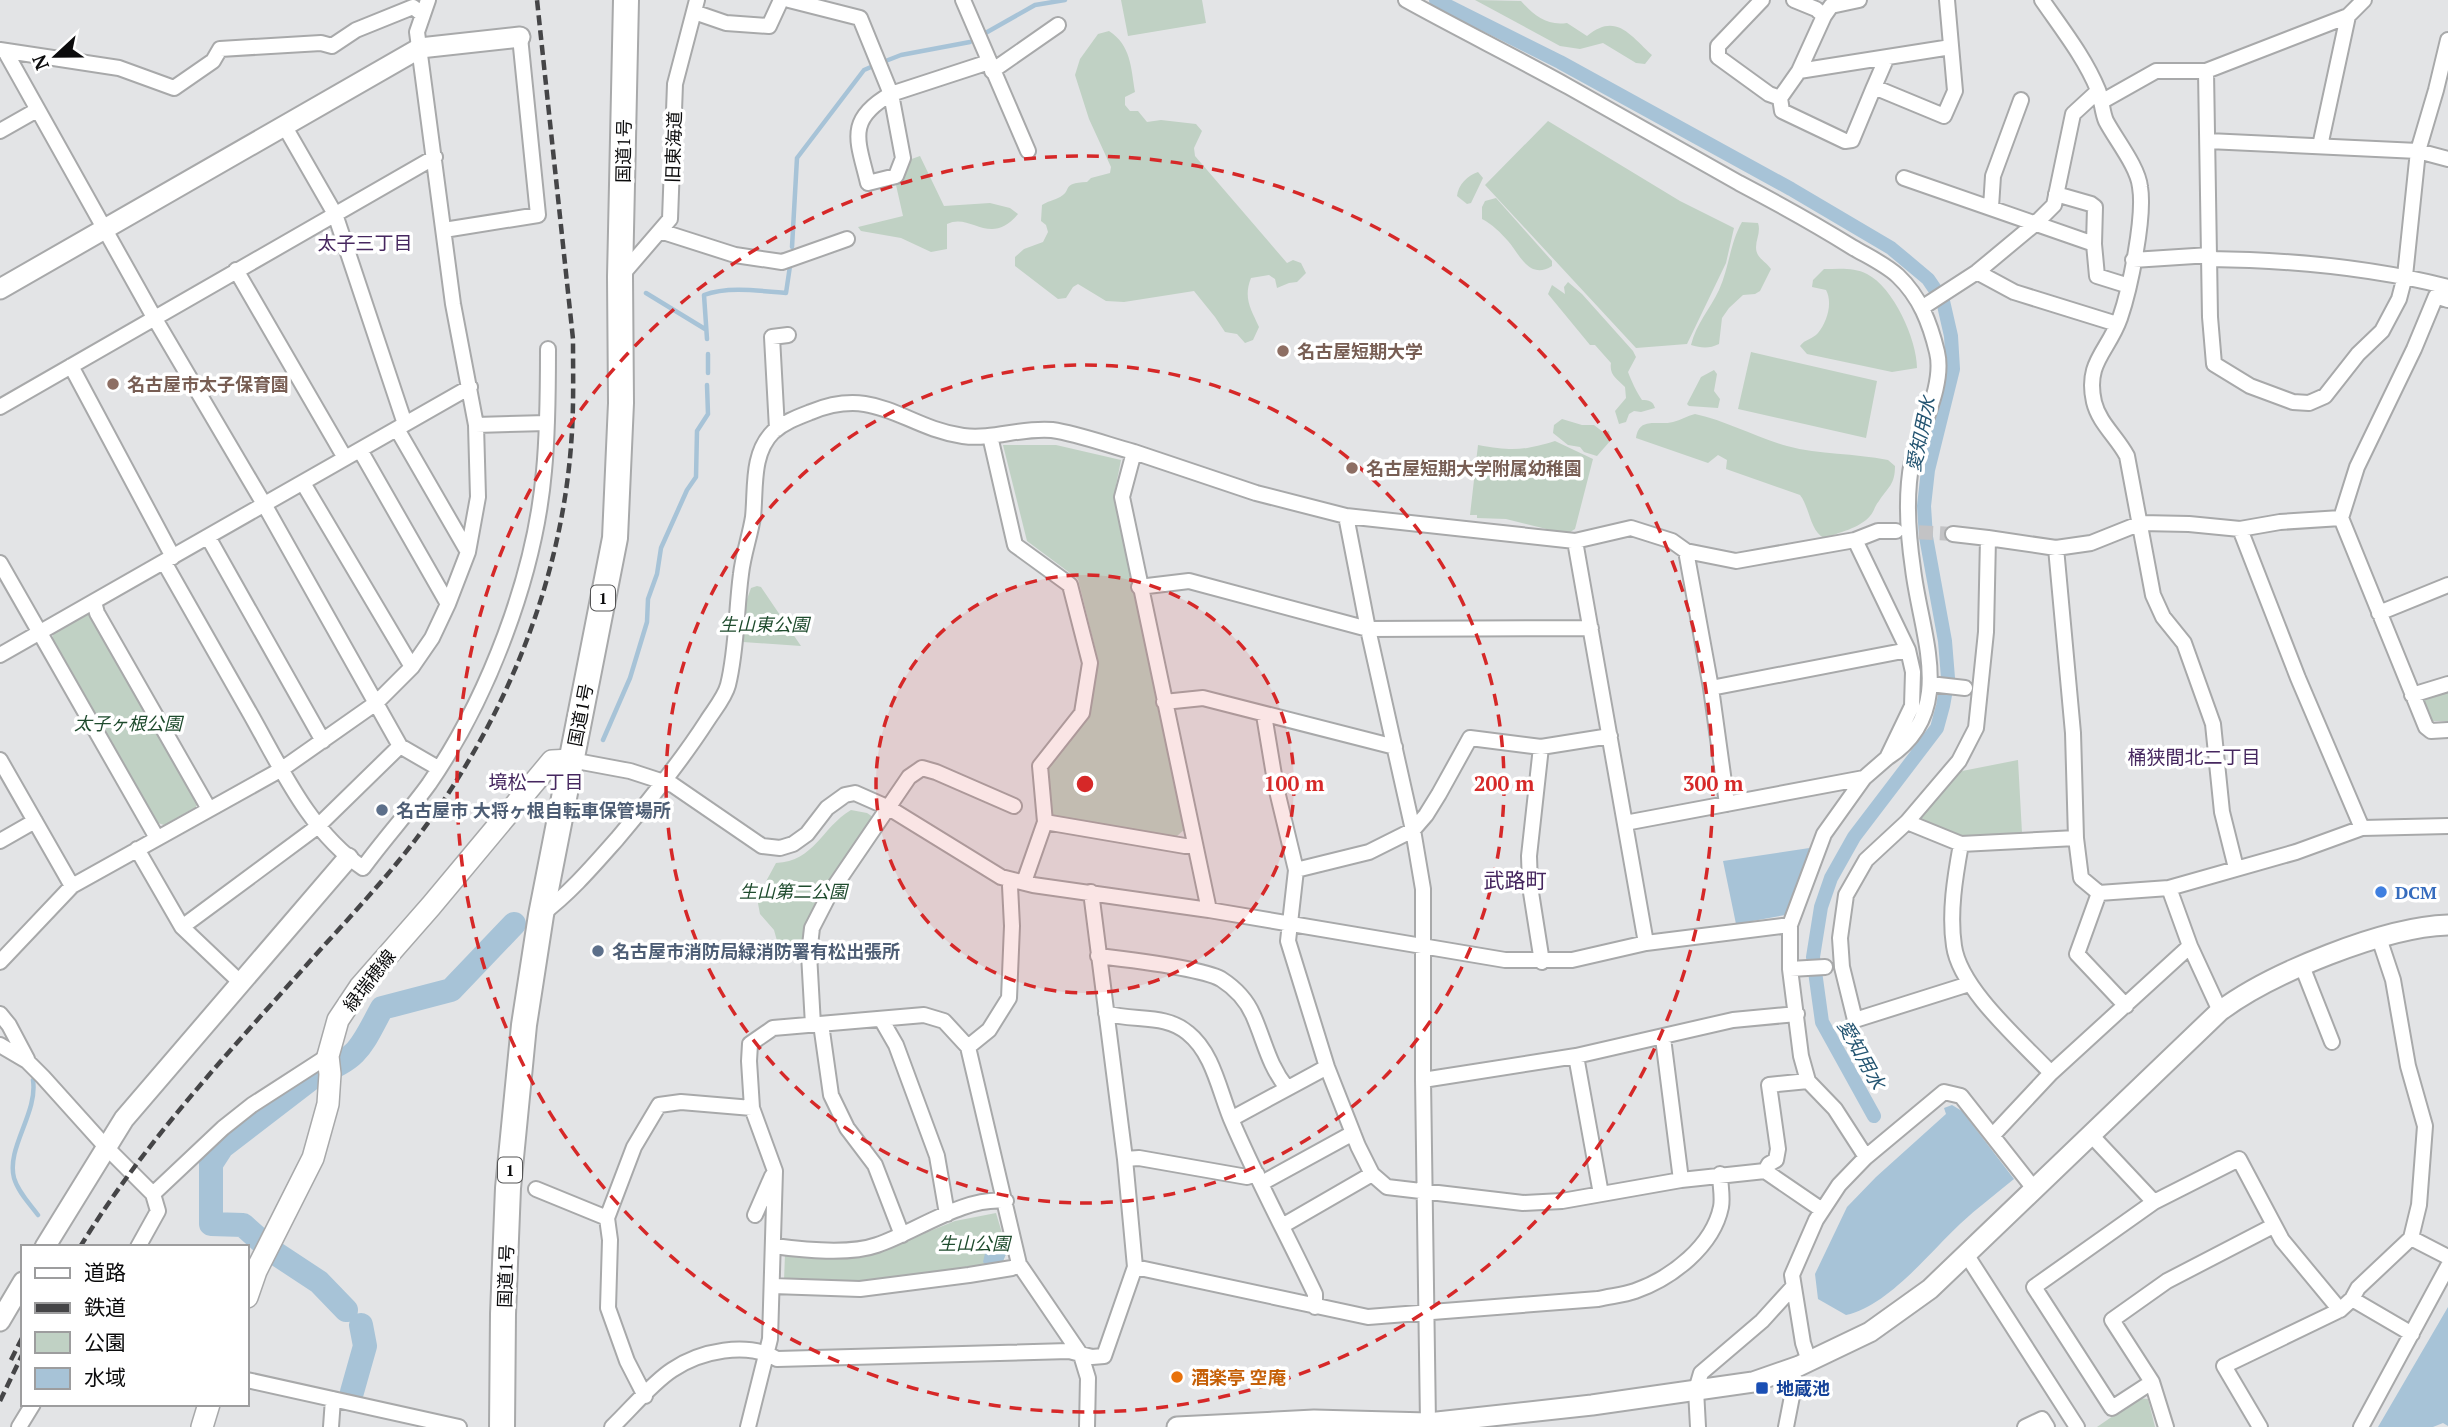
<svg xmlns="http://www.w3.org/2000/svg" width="2448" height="1427" font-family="'PT Serif','Noto Sans JP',serif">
<rect width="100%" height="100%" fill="#e3e4e6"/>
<!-- green -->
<path fill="#c0d1c4" d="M1121 0H1202L1206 23 1128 36Z
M1475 0 1521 1C1534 16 1547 26 1567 23L1587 36C1616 12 1630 35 1652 55L1645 64 1636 63 1603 43 1580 49 1560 46Z
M1109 31C1131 45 1131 68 1135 92L1125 97V105L1130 111H1138L1147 122 1161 120 1196 124 1202 131 1194 148 1195 156 1287 263 1293 260 1301 263 1306 273 1297 282 1289 283 1277 288 1275 279 1269 275 1251 278C1243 298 1251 309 1259 327L1253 340 1245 343 1237 334 1225 332 1215 317 1194 291 1124 302 1106 301 1078 284 1073 287 1066 298 1058 299 1015 266V257L1024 249 1043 242 1048 232 1046 225 1041 221 1042 205C1048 201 1052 201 1058 198 1074 191 1059 183 1087 182L1091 178 1110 173 1111 167 1089 119 1075 75 1080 59 1098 34Z
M1548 121 1680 201 1734 228 1726 263 1687 344 1636 348 1485 185Z
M920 156 944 206 990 203 1010 208 1018 214C990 248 971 212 947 224V249L931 252 901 238 861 231 858 227 903 216 896 185 906 161Z
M1478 172 1483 178 1471 203 1467 204 1457 196C1458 185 1468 175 1478 172Z
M1496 198 1552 261V266C1529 281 1519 253 1508 241 1501 233 1492 224 1482 219V207L1485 201Z
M1742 222 1758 223C1762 234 1752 244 1758 255 1761 260 1767 263 1771 269L1760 291 1755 294 1743 295 1729 308 1722 318 1719 344C1709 349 1701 348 1691 345 1696 324 1710 309 1719 290 1729 268 1730 243 1742 222Z
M1824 269C1838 269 1854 267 1867 274 1893 287 1917 339 1917 368L1892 372 1807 354 1800 346C1805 339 1813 339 1818 333 1827 322 1833 303 1826 290L1812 287 1813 280Z
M1568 282 1582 294 1633 351 1636 357 1628 372C1631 380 1637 393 1642 400 1649 400 1653 401 1655 408L1641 412 1634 411 1629 414 1626 422 1619 424 1615 411 1626 398 1625 387C1617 379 1609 375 1611 363L1595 345H1590L1548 294 1552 285 1565 294 1564 287Z
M1751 352 1877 381 1866 438 1738 409Z
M1714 370 1717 374 1714 391 1720 399 1718 408 1689 406 1687 404 1701 377Z
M1695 414C1727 421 1755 437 1787 446 1820 455 1854 453 1888 460L1895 466C1895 485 1888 487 1879 501 1875 505 1874 512 1870 516 1860 528 1838 533 1824 538 1810 531 1810 508 1800 495L1726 469 1727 460 1718 455 1708 463 1636 438C1639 416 1658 426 1673 422 1681 420 1687 416 1695 414Z
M1562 419 1582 425H1594L1603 432 1609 431 1611 440 1597 456 1584 452 1580 447 1568 445 1553 433 1554 425Z
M1555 441 1593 459 1575 529 1567 534 1506 519 1477 518V515H1470L1478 445C1512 451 1522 451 1555 441Z
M1003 445H1056L1121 460 1114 496 1185 829 1177 836 1056 820 1051 816 1046 770 1090 713 1098 660 1078 579 1027 541Z
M757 586 761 587 801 646 743 642 746 602 751 588Z
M85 613 93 614 199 800 196 807 164 825 158 823 52 638 55 631Z
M2448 685V721H2428L2416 693Z
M2018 760 2022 833 1961 841 1919 821 1957 772Z
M851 810 867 813 873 817 811 912 802 943 779 948 774 930 760 914 757 898 776 863C815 861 821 828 851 810Z
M996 1213 1005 1243 1006 1254 1003 1261 988 1267 859 1285 784 1281 785 1254 895 1245 955 1221Z
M2139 1398 2148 1399 2155 1427H2097Z"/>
<!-- water -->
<path fill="#a7c3d7" d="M1816 847 1785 915 1736 924 1723 861Z
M1952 1105 1962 1111 2014 1179C1996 1194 1977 1208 1960 1224 1929 1253 1888 1306 1846 1315L1818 1299 1815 1274 1847 1207 1876 1177 1946 1114 1944 1108Z
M1005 1243 1006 1254 1003 1261 988 1267 983 1262 986 1249Z
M2448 1307V1426L2443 1423 2433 1427H2378Z"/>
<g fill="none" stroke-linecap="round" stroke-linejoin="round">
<!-- stream -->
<path stroke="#a7c3d7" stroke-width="4.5" d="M982 35 1035 5 1065 0
M883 62 901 55 970 42
M792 247 797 158 864 70 871 67
M646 293 705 329
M707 339 704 295C728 286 761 291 786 293L790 266
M708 373V354
M603 740 630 678 647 622 648 599 657 574 661 548 687 490 696 477 697 431 708 414 707 385
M33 1080C38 1113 6 1148 14 1178 18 1192 30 1204 38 1215"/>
<!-- canal -->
<path stroke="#a7c3d7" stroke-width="14" d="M1436 0 1560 62 1791 189 1891 248 1928 279 1943 301 1951 336 1953 369 1928 470 1924 506 1926 537 1945 641 1948 678 1943 706 1937 728 1854 837 1831 878 1821 907 1813 957 1822 1022 1874 1116"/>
<!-- river -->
<path stroke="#a7c3d7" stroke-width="24" d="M262 1242 243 1225 211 1224V1164L222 1147 317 1074C360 1058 361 1046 382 1008L451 990 514 924
M272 1251 319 1282 346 1310
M352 1392 365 1346 361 1325"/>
<!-- minor-tunnel -->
<path stroke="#c3c3c5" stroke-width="14" stroke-dasharray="14 7" stroke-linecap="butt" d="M1898 531 1953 534"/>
<defs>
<path id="minor" d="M789 0 860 18 891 94 989 62
M963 0 1028 151
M1406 0C1460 30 1515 57 1569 87 1626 119 1682 151 1739 183 1777 203 1815 224 1852 247 1867 256 1885 264 1898 276 1920 297 1930 323 1937 352 1945 385 1920 429 1912 461 1905 496 1908 535 1913 569 1921 636 1958 712 1887 758
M1762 0 1718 46V57L1769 94 1780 98 1782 111 1845 141 1852 140 1874 87 1944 116 1955 91 1947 0
M1794 0 1816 9 1824 16 1831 6 1859 0
M2042 0C2062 29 2085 58 2098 90 2102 100 2102 112 2106 121 2116 140 2138 167 2140 187 2145 217 2130 289 2120 318 2108 352 2085 362 2094 402 2099 423 2117 437 2127 456L2153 595 2163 617 2184 643 2213 724 2222 812 2236 868
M694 12 726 23 769 26 781 0
M0 50 119 68 174 88 213 61 220 49 321 43 332 46 356 30 413 7 422 14
M5 51 155 319 264 504 400 746 438 768
M992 71 1058 25
M1799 71 1951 47
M2206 71 2348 16 2364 0
M1874 87 1887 57
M891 94 903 158 896 176 868 183C858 141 845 120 891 94Z
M1780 98 1799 71 1824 16
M2101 102 2156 71H2206L2210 317 2214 364 2250 386 2293 402 2309 403 2325 396 2358 354 2382 331 2399 299 2405 276 2418 151 2436 90 2448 40
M285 127 335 214 405 424
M0 131 37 110
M2208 141 2418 151 2448 159
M2320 146 2348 16
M1904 178 2094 244
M2056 194 2091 204 2095 207 2094 244 2097 276 2129 286
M1991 207 1993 176 2021 100
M444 230 538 215 520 37
M660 231 735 255 782 262 847 239
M2210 259C2291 260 2370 267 2448 287
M2133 260 2210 255
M236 270 345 458
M1977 272 2014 292 2117 324
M621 276 670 219 675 84 697 0
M1923 307 1977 272 2036 223 2054 205 2073 114 2098 91
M71 366 173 557
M0 407 435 157
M476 425 547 423
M397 429 468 552
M777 429 772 337 788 335
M990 436 1015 545 1070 585 1090 663 1082 713 1040 766 1045 822 1024 882
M360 450 448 604
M303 483 412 667
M1346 516 1368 629 1413 830 1423 889V1080L1428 1423 1423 1427
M2341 518 2357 467 2414 349 2436 296 2448 300
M2240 529 2298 678 2362 828
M1953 534 1988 538
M208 537 323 741
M1855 540 1878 531H1896
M1575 541 1646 943
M2056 548 2073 733 2076 838 2081 878 2099 893 2169 888 2296 852 2362 828 2448 826
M1686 551 1711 688 1727 804
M164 562C193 613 222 664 251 715 282 770 310 832 363 868 384 839 408 813 429 784 488 698 535 576 544 471 548 431 548 390 548 349
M0 563 157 838
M1139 587 1189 581 1368 629 1591 628
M94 602 97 613 209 809
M2379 613 2448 585
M0 655 470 387
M1930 684 1965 688
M1711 688 1908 650
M2412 695 2448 684
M1164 702 1203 698 1395 747
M1264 715 1276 787 1296 870 1288 941 1327 1067 1358 1146 1372 1174 1387 1187 1523 1203 1562 1201 1681 1180 1765 1171 1769 1164 1776 1160 1778 1149 1769 1085 1808 1081
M1541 747 1529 856 1530 886 1542 962
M0 760 72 886
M571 760 630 771 673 785 762 846 780 848 793 844 807 834 827 808 845 795 855 793 889 808 1001 877 1033 885 1209 910 1505 960H1572L1646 943 1790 925
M1045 822 1185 846 1195 845
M1907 822 1961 844 2076 838
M1625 823 1864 778
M0 841 35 821
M1961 844C1955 877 1949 913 1954 946 1960 989 2021 1041 2051 1073
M137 849 182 927 241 983
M1296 870 1369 852 1413 830 1426 815 1439 794 1470 738 1541 747 1610 736
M2169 888 2190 946 2220 1011
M2099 893 2077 954 2126 1006
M1209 910 1122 497 1134 452 1256 493 1346 516 1575 541 1631 528 1672 541 1686 551 1736 561 1855 540 1908 650 1913 672 1912 706 1887 758 1864 778 1824 834 1790 925V969L1801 1056 1808 1081 1835 1109 1866 1157
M542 914C571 892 593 866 617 839 649 801 680 763 707 721 714 710 725 697 728 685 737 649 736 611 741 574 743 555 750 536 753 517 756 489 751 454 773 432 784 422 798 417 811 412 877 385 903 427 963 436 993 440 1022 427 1052 430 1079 434 1108 445 1134 452
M182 927 317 827 400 746
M1098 956C1124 959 1201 968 1221 979 1235 988 1246 999 1253 1015 1265 1042 1268 1064 1287 1088
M0 962 72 886 282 769 376 703 412 667 432 638 448 604 468 552 478 497 476 425 453 304 417 32 428 0
M2302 966 2332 1042
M1790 969 1825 967
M1969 984 1855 1020 1842 967 1840 938 1846 895 1866 860 1907 822 1959 761 1976 728 1986 632 1988 538 2056 548 2091 543 2141 523 2189 524 2240 529 2280 522 2341 518 2426 727 2431 731 2448 730
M1106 1013C1133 1022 1165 1013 1188 1033 1213 1053 1219 1090 1231 1119 1256 1178 1287 1235 1315 1294V1307
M0 1014 9 1025 27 1059
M881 1019 896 1045 937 1156 947 1214
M821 1024 831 1095 847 1128 875 1165 902 1235
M813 1025 809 954 812 928 830 893 909 777 922 768 936 772 1014 806
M1663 1038 1681 1180
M0 1045 27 1061 43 1077 106 1147 153 1194 158 1211 138 1247
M968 1047 989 1030 1009 998 1012 926 1010 886 1013 880
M1576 1056 1601 1194
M1423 1080 1576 1056 1733 1020 1797 1014
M1231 1119 1327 1067
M1993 1135 2051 1073 2190 946
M2092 1136 2154 1202
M1125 1159 1139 1158 1247 1177 1257 1174
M1765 1171 1822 1210
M1262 1183 1353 1133
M536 1189 607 1218
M153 1194 223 1128 252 1105 328 1056
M755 1215 772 1176
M1282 1226 1372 1174
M2273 1226 2167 1281 2112 1320 2152 1382 2112 1408 2034 1287 2154 1202 2239 1159 2282 1240 2340 1310
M2411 1238 2448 1257
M774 1246C804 1250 849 1255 877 1245 916 1232 964 1196 1006 1201
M1966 1254 2077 1427
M1135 1267 1368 1317 1598 1299C1610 1296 1624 1295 1635 1291 1672 1278 1713 1246 1721 1207 1723 1197 1720 1184 1720 1174
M773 1286 860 1289 969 1275 1012 1268 1019 1264
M2352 1299 2412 1334
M1809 1361 1803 1343 1792 1275 1816 1220 1839 1185 1866 1157 1944 1092 1961 1096 2035 1190
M247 1380 459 1427
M2152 1382 2166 1427
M645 1396 627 1361 608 1308 610 1240 607 1218 634 1147 659 1105 681 1102 752 1108
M19 1427 33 1404
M331 1427 333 1399
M612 1427C630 1410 652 1383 672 1370 700 1351 747 1341 777 1359L1069 1351 1092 1357 1104 1356 1135 1267 1125 1159 1091 892
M748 1427 770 1339 775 1171 752 1108 749 1061 750 1044 773 1028 924 1015 944 1021 968 1047 1019 1264 1081 1355 1088 1378 1087 1427
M1698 1427 1696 1390 1701 1373 1762 1321 1792 1288
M1786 1427 1795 1381 1791 1369
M2025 1427 2042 1419 2047 1427
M2260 1427 2224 1366 2340 1310 2352 1299 2358 1288 2411 1238 2419 1205 2425 1126 2408 1066 2393 980 2379 938
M2361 1427 2448 1266"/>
<path id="tertiary" d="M0 289 420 48 520 37
M45 1247 124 1119 348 858
M0 1321 23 1282
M1177 1427 1314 1420 1428 1423 1592 1405 1753 1382 1799 1366 1870 1332 1930 1289 2220 1011C2271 973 2384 927 2448 925"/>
<path id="secondary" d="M247 1297 256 1271 313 1158 328 1104 330 1074 328 1056 338 1020 360 987 431 906 552 761 571 760
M202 1427 209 1404"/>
<path id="trunk" d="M502 1427 503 1314 508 1188 524 1025 541 915 615 538 621 403 620 277 626 0"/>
</defs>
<!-- minor casing -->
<use href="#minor" stroke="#a8a9aa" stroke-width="18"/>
<!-- tertiary casing -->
<use href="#tertiary" stroke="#a8a9aa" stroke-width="23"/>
<!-- secondary casing -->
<use href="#secondary" stroke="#a8a9aa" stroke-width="24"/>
<!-- trunk casing -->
<use href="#trunk" stroke="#a8a9aa" stroke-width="28"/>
<!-- minor -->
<use href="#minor" stroke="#fff" stroke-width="14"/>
<!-- tertiary -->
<use href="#tertiary" stroke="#fff" stroke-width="19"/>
<!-- secondary -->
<use href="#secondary" stroke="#fff" stroke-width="21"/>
<!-- trunk -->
<use href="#trunk" stroke="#fff" stroke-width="24"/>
<!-- rail -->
<path stroke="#454547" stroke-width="4.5" stroke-dasharray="10 5" stroke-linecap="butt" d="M80 1247C145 1141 229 1052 311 960 347 920 384 881 416 839 502 726 560 588 571 446 574 410 573 375 573 339L537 0
M11 1360 23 1336
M0 1401 23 1353"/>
</g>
<!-- distance rings -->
<circle cx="1085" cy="784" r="209" fill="#d62828" fill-opacity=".12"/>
<g fill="none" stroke="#d62828" stroke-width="3.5" stroke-dasharray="12 9">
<circle cx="1085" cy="784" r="209"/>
<circle cx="1085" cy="784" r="419"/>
<circle cx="1085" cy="784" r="628"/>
</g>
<!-- markers -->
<g fill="#8d6e63" stroke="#fff" stroke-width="2.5">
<circle cx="1283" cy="351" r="7"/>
<circle cx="113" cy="384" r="7"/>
<circle cx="1352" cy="468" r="7"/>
</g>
<g fill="#5c6f8a" stroke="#fff" stroke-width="2.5">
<circle cx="382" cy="810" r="7"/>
<circle cx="598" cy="951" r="7"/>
</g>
<circle fill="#3f7fe0" stroke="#fff" stroke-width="2.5" cx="2381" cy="892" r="7"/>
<circle fill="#e8710a" stroke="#fff" stroke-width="2.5" cx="1177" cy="1377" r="7"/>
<rect fill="#1a4fb4" stroke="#fff" stroke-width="2.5" x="1755" y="1381" width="14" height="14" rx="3.5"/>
<g text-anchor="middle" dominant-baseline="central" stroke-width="7" stroke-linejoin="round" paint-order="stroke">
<!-- shield labels -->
<g fill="#fff" stroke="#545455" stroke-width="2">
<rect x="591" y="585.5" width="24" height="25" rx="5"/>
<rect x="498" y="1157.5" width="24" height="25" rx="5"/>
</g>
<g font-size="16" font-weight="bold" fill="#0b0b0c">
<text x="603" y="598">1</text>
<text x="510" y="1170">1</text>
</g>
<!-- street labels -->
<g font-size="18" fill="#0b0b0c" stroke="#fff">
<text transform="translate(673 147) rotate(-88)">旧東海道</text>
<text transform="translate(623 151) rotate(-89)">国道1号</text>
<text transform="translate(580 715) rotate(-79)">国道1号</text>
<text transform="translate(369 980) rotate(-52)">緑瑞穂線</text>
<text transform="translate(505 1276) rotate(-88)">国道1号</text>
</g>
<!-- education labels -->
<g font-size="18" font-weight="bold" fill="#785e54" stroke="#fff" text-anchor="start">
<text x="1297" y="351">名古屋短期大学</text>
<text x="127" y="384">名古屋市太子保育園</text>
<text x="1366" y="468">名古屋短期大学附属幼稚園</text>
</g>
<!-- park labels -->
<g font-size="18" font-style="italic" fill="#1e4b2d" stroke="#fff">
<text x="764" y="624">生山東公園</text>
<text x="128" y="723">太子ヶ根公園</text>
<text x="793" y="891">生山第二公園</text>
<text x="974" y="1243">生山公園</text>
</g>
<!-- service labels -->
<g font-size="18" font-weight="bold" fill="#4e5e75" stroke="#fff" text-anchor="start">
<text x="396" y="810">名古屋市 大将ヶ根自転車保管場所</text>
<text x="612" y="951">名古屋市消防局緑消防署有松出張所</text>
</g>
<!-- shop labels -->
<g font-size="18" font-weight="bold" fill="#366cbe" stroke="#fff" text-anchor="start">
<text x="2395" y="892">DCM</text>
</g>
<!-- food labels -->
<g font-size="18" font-weight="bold" fill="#c56008" stroke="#fff" text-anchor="start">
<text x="1191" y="1377">酒楽亭 空庵</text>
</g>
<!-- transit labels -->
<g font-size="18" font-weight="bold" fill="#164399" stroke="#fff" text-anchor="start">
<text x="1776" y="1388">地蔵池</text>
</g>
<!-- neighbourhood labels -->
<g font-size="19" fill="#46275f" stroke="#fff">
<text x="365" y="242">太子三丁目</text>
<text x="2194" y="756">桶狭間北二丁目</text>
<text x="536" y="781">境松一丁目</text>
</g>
<!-- water labels -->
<g font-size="19" font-style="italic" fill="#235471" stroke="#fff">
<text transform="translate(1920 434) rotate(-78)">愛知用水</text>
<text transform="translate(1862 1054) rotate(61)">愛知用水</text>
</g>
<!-- quarter labels -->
<g font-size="21" fill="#46275f" stroke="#fff">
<text x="1515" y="880">武路町</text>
</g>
</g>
<circle cx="1085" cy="784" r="10" fill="#d62828" stroke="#fff" stroke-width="3.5"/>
<g font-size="21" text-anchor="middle" font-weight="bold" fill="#d62828" stroke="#fff" stroke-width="7" stroke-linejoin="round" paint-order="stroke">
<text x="1294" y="791">100 m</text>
<text x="1504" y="791">200 m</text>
<text x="1713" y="791">300 m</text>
</g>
<!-- legend -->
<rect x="21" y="1245" width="228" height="161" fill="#ffffff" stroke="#9d9d9e" stroke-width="2"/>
<rect x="35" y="1268" width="35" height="10" fill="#ffffff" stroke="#9d9d9e" stroke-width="2"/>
<text x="84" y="1280" font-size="21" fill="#0b0b0c">道路</text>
<rect x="35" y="1303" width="35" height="10" fill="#454547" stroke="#9d9d9e" stroke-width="2"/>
<text x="84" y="1315" font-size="21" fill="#0b0b0c">鉄道</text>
<rect x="35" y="1332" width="35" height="21" fill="#c0d1c4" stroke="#9d9d9e" stroke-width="2"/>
<text x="84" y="1350" font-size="21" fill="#0b0b0c">公園</text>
<rect x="35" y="1368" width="35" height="21" fill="#a7c3d7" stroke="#9d9d9e" stroke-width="2"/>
<text x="84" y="1385" font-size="21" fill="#0b0b0c">水域</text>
<!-- north arrow -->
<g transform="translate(56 56) rotate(248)" stroke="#ffffff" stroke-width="5" paint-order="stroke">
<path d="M0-5L12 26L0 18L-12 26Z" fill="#0b0b0c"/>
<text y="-10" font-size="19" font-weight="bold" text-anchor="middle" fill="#0b0b0c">N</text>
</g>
</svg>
